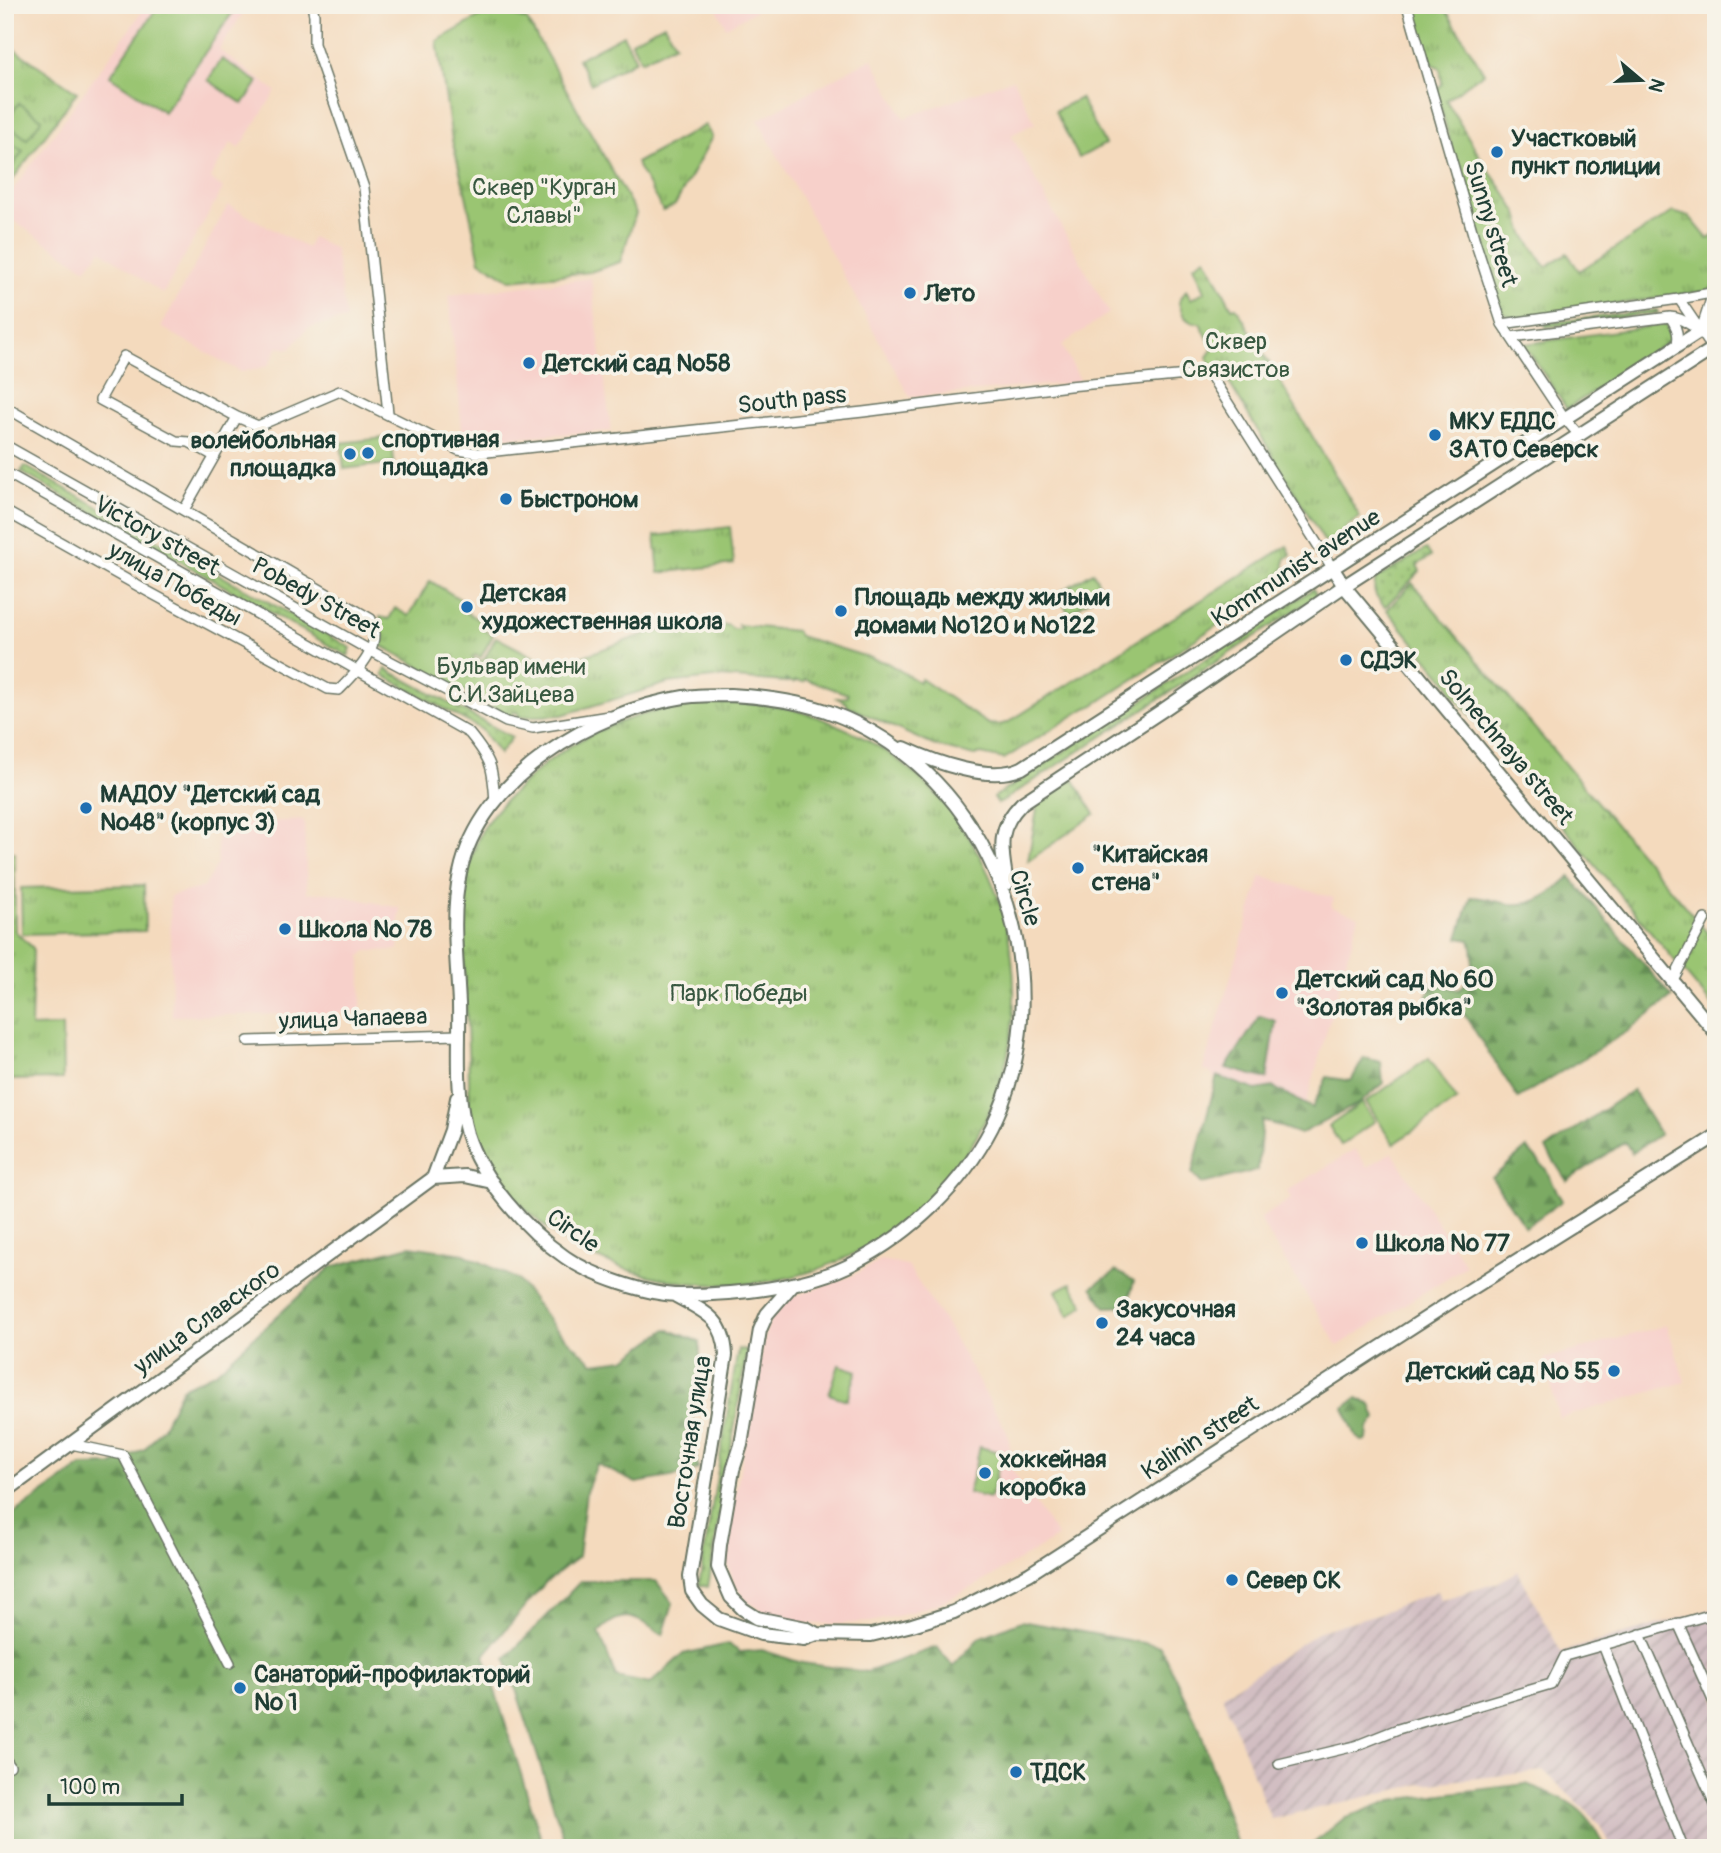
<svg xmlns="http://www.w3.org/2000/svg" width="1721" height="1853" font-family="Pangolin,sans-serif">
<defs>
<pattern id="industrial-furrows" width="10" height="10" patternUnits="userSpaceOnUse" patternTransform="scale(1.75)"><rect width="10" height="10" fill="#d2bec2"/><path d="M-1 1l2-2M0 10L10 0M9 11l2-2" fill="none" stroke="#aa9c9e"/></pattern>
<pattern id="grass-dots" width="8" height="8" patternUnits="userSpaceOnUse" patternTransform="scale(1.75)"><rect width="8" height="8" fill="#9ac572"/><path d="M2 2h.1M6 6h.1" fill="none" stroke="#7da15e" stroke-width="1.8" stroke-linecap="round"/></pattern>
<pattern id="forest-firs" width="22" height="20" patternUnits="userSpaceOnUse" patternTransform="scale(1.75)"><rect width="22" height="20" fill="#7baa64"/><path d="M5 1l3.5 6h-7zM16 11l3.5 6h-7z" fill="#648c53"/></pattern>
<pattern id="park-tufts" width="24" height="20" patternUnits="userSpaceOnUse" patternTransform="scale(1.75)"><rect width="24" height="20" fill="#9ac572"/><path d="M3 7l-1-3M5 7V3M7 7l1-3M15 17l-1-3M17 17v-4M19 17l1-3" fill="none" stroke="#7da15e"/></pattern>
</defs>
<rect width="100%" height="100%" fill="#f7f3e8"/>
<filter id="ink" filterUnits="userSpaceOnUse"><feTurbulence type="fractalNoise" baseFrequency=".0143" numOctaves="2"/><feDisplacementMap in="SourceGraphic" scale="14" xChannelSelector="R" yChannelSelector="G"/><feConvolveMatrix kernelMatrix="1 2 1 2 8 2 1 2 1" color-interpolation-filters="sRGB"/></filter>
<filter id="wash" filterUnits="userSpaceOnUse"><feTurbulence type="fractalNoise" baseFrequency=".00686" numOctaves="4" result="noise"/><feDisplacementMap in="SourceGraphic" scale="28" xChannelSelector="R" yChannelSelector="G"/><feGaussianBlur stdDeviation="1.57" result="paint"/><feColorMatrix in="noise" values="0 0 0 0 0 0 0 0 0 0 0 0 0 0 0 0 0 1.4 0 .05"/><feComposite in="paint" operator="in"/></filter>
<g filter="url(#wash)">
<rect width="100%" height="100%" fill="#f4dabd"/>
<!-- built -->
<path fill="#f7d0ca" d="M147 5H245L247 7 219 50 276 91 239 149 231 143 210 178 223 188 163 294 101 250 86 269 5 215V201Z
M715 5H766L726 27Z
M872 58 904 118 1013 79 1035 123 1011 135 1109 313 1062 345 1081 382 910 397 758 120Z
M228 205 307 248 312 237 335 249 346 319 308 328 290 349 278 347 268 366 241 372 161 327Z
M591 278 611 431 463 440 449 295Z
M304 820 307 893H330L400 908 398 950 366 951 361 956V1013L172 1016 170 896 204 887 217 864V840L225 824Z
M1261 876 1334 898 1331 907 1359 916 1305 1108 1216 1081 1211 1073 1203 1070Z
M1355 1149 1367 1167 1392 1152 1466 1266 1338 1346 1259 1219 1291 1199 1287 1191Z
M881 1260 907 1265 949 1329 1008 1434 1013 1471 1058 1537 977 1585 942 1602 905 1614 871 1622 838 1624H807L782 1619 765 1613 747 1600 736 1586 727 1564 726 1544 766 1332 770 1320 786 1299 850 1277Z
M1667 1325 1685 1382 1559 1418 1544 1359Z"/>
<!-- industrial -->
<path fill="url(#industrial-furrows)" d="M1518 1571 1561 1652 1716 1608V1848H1610L1601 1825 1544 1771 1421 1784 1271 1819 1222 1695 1320 1631 1377 1614 1437 1591 1441 1600 1497 1583Z"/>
<!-- grass -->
<path fill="url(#grass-dots)" stroke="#5c8153" stroke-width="2" d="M1657 310 1658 313 1546 327 1545 323Z
M25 466 351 648 348 656 21 472Z
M1426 549 1431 556 1417 565 1420 571 1385 607C1375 597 1372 592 1376 579Z
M1313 589 1317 596 998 804 994 797Z
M386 669 512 737 499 754 481 729 383 675Z
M738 1349 747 1351 708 1587 699 1585Z"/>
<!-- forest -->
<path fill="url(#forest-firs)" stroke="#4d744c" stroke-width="2" d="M1570 877 1672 997 1628 1031 1518 1098 1464 1014 1426 1003 1432 982 1459 990C1473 978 1476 956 1470 940L1458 938 1471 897C1485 897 1496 902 1510 904 1535 907 1553 892 1570 877Z
M1260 1016 1276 1021 1267 1079 1226 1068Z
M1364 1058 1381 1062 1383 1083 1360 1103 1300 1134 1262 1120 1258 1170 1202 1184 1192 1173 1217 1076 1256 1090 1273 1087 1312 1108 1327 1077 1351 1081Z
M1633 1090 1660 1134 1632 1153 1625 1142 1567 1181 1546 1149Z
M1527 1148 1545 1168 1562 1201 1525 1227 1492 1178Z
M410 1246 464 1254 518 1280 555 1328 593 1363 625 1359 667 1329 700 1342V1383L691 1426 698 1469 676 1476 636 1483 597 1464 586 1492 578 1557 545 1583 484 1655 544 1848H5V1520L82 1466 112 1465 145 1449 163 1427 182 1388 216 1372 331 1267Z
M1116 1271 1134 1281 1127 1306 1106 1307 1092 1287Z
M1357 1398 1371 1405 1376 1418 1368 1429 1367 1440 1362 1441 1356 1436 1344 1408Z
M581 1581H656L673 1603 663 1635C637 1619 625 1606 599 1632L616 1677 650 1684 683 1654 728 1644 740 1652 762 1650 802 1663 867 1672 937 1647 953 1666 979 1638 1021 1621 1160 1646 1199 1727 1238 1848H567L506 1658Z
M1526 1784C1566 1799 1588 1806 1604 1848H1308L1343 1819 1392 1800Z"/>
<!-- park -->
<path fill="url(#park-tufts)" stroke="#5c8153" stroke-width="2" d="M1413 5H1443L1484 73 1446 100 1483 162 1507 196 1518 214 1524 234 1546 267 1567 253 1579 271 1673 212 1690 217 1708 239 1716 234V285L1706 291 1529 317 1512 318 1502 312 1483 254 1487 250 1485 241 1477 238 1436 91 1442 84 1440 68 1429 62Z
M494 9 527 20 636 213 620 262 590 272 510 280 480 261 466 195 452 140 437 41Z
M623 35 636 60 591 84 578 59Z
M5 43 77 92 5 190Z
M705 125 712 137 675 205 663 211 636 163Z
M1206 258 1232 308 1236 307 1360 517 1345 528 1352 539 1344 545H1329L1324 541 1227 379 1220 381 1207 357 1213 348 1200 323C1186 324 1181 314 1179 302L1186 290 1191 299 1205 291 1194 265Z
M1666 324 1671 340 1567 409 1524 344Z
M730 527 734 564 659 573 655 536Z
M1287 546 1291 555 1285 559V567L1280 574 1223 611 1225 615 1219 624 1092 706 1086 708 1004 759 981 754 974 756 933 745 847 706V703L837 698 848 697V694L805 679 804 682 795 681 794 683 786 680 787 682 721 677 668 683 562 715 518 717 519 713 513 712 511 717 377 643 382 634 380 617 389 619 395 608 409 616 430 581 463 601 459 608 484 623 481 628 493 635 481 657 476 655 472 657 480 661 484 660 496 637 553 667 651 632 728 625 733 629H741L738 625 796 631 799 636 887 663 919 682 921 679 988 724 998 725 1007 723Z
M1412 583 1716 943V1010L1450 691V686L1387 610Z
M706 703C735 703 767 702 795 710 1050 782 1094 1113 866 1247 791 1291 701 1295 620 1267 548 1243 485 1184 469 1108 470 1061 466 1013 464 965 462 922 460 879 478 839 490 811 515 791 537 771 582 730 646 708 706 703Z
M1073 779 1095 814 1028 861 1037 809 1033 805Z
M5 852H15V931L33 948 31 1027 62 1026 63 1079 5 1080Z
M144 885 145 931 22 934 21 888Z"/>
<!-- garden -->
<path fill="#9ac572" stroke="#5c8153" stroke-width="2" d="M159 5 237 6 164 112 110 76Z
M664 24 675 44 641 61 631 41Z
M222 59 258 82 243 104 208 80Z
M1080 98 1105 144 1079 158 1055 111Z
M19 103 42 119 27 139 5 123Z
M5 139 23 151 9 171 5 169Z
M392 437 394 463 344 469 341 443Z
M1093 572 1103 591 1069 613 1057 594Z
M1429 1058 1457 1100 1394 1144 1366 1102Z
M1362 1103 1375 1121 1341 1145 1329 1126Z
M1071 1283 1084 1305 1069 1316 1056 1291Z
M839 1365 857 1371 847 1400 829 1394Z
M980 1447 1002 1453 990 1498 968 1493Z"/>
</g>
<g filter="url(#ink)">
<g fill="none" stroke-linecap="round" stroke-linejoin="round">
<defs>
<path id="minor" d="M312 5 314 15V44L364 188 388 413
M1407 5 1475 241 1502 324 1566 420 1579 435
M1679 299 1713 349
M1670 317C1677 327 1680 336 1676 347
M1502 324 1679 299 1716 292
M1701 330 1713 293
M1511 337 1670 317C1683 317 1690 327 1701 330
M5 407 371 619C383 647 358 671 339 690L328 689 147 591 5 511
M237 417 258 426 340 391 458 450 478 453 863 412 1069 386 1209 373 1333 569
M5 445 371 651 506 722 533 728 609 716
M5 472 469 733C492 761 493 767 495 803
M184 510 237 417 124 356 100 400 176 441 189 442 214 456
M1673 980 1705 919
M248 1041 459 1035
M71 1444 123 1455 230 1663
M1678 1623 1716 1707
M1640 1634 1716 1807
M1603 1645 1683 1848
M5 1759 10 1766
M1279 1764 1355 1746 1398 1729 1551 1684 1565 1656 1716 1613"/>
<path id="major" d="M1333 569 1344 586 1716 1033
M731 695C766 697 799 701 832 713 992 773 1068 974 992 1127 962 1185 912 1233 854 1263 807 1288 733 1295 680 1295 648 1295 592 1276 565 1257 527 1231 481 1179 467 1134 455 1092 460 1047 459 1004 457 961 451 914 460 873 480 777 594 711 684 697 700 695 716 695 731 695Z
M904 748C934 762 990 783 1022 768L1716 321
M1007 884C1002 850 995 830 1022 803L1163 710 1344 586 1716 347
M433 1178 451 1130 457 1098
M433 1178 465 1176 492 1182
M793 1284 767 1314 760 1330 741 1445 733 1470 720 1545 718 1567 731 1597 743 1609 757 1618 806 1628 817 1634
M676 1296C705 1312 724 1318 726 1355L690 1577 692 1591 702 1605 719 1619 761 1634 804 1639 817 1634 871 1635 912 1625 954 1612 1029 1574 1460 1296 1716 1136
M5 1492 433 1178"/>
</defs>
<!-- minor casing -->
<use href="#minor" stroke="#6a7464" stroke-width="12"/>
<!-- major casing -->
<use href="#major" stroke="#6a7464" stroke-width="16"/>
<!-- minor -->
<use href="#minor" stroke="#fff" stroke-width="9"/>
<!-- major -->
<use href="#major" stroke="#fff" stroke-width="12"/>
</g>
</g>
<!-- markers -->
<g fill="#1f6fb2" stroke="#f7f3e8" stroke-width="2.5">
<circle cx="1497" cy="152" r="7"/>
<circle cx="910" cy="293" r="7"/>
<circle cx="529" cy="363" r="7"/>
<circle cx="1435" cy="435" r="7"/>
<circle cx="368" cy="453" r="7"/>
<circle cx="350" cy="454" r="7"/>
<circle cx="506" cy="499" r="7"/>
<circle cx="467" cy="607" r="7"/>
<circle cx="841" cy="611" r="7"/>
<circle cx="1346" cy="660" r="7"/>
<circle cx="86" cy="808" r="7"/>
<circle cx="1078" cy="868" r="7"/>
<circle cx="285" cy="929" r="7"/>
<circle cx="1282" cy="993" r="7"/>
<circle cx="1362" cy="1243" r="7"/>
<circle cx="1102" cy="1323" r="7"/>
<circle cx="1614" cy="1371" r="7"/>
<circle cx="985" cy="1473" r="7"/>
<circle cx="1232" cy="1580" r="7"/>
<circle cx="240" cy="1688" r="7"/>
<circle cx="1016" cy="1772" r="7"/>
</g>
<g text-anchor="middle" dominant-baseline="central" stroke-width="7" stroke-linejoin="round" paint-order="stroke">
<!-- poi labels -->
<g font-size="24" font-weight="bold" fill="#1f3d34" stroke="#f7f3e8" text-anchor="start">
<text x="1511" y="138">Участковый<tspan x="1511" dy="28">пункт полиции</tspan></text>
<text x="924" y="293">Лето</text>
<text x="543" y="363">Детский сад №58</text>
<text x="1449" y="421">МКУ ЕДДС<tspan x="1449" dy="28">ЗАТО Северск</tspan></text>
<text x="382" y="439">спортивная<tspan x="382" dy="28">площадка</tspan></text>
<text x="336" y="440" text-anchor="end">волейбольная<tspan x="336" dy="28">площадка</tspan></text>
<text x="520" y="499">Быстроном</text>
<text x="481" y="593">Детская<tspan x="481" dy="28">художественная школа</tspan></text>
<text x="855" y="597">Площадь между жилыми<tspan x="855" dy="28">домами №120 и №122</tspan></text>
<text x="1360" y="660">СДЭК</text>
<text x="100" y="794">МАДОУ "Детский сад<tspan x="100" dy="28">№48" (корпус 3)</tspan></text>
<text x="1092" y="854">"Китайская<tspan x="1092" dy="28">стена"</tspan></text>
<text x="299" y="929">Школа № 78</text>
<text x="1296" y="979">Детский сад № 60<tspan x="1296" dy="28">"Золотая рыбка"</tspan></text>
<text x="1376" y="1243">Школа № 77</text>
<text x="1116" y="1309">Закусочная<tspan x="1116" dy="28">24 часа</tspan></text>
<text x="1600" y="1371" text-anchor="end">Детский сад № 55</text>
<text x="999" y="1459">хоккейная<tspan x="999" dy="28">коробка</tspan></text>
<text x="1246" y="1580">Север СК</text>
<text x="254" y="1674">Санаторий-профилакторий<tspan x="254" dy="28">№ 1</tspan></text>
<text x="1030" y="1772">ТДСК</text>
</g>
<!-- park labels -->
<g font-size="24" fill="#385840" stroke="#f7f3e8">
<text x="544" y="187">Сквер "Курган<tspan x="544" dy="28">Славы"</tspan></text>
<text x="1236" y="341">Сквер<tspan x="1236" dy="28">Связистов</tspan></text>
<text x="511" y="666">Бульвар имени<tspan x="511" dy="28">С.И.Зайцева</tspan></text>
<text x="739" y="993">Парк Победы</text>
</g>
<!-- street labels -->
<g font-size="24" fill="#1f3d34" stroke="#f7f3e8">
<text transform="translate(1491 224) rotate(73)">Sunny street</text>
<text transform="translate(792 400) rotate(-6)">South pass</text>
<text transform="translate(157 536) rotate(29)">Victory street</text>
<text transform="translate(1296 568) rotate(-33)">Kommunist avenue</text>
<text transform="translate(175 584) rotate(29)">улица Победы</text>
<text transform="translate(316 598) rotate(29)">Pobedy Street</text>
<text transform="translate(1506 747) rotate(50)">Solnechnaya street</text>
<text transform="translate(1025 898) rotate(73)">Circle</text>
<text transform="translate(353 1019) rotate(-2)">улица Чапаева</text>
<text transform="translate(573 1231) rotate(35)">Circle</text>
<text transform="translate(207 1318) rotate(-36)">улица Славского</text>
<text transform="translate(1200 1438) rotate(-33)">Kalinin street</text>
<text transform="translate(690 1442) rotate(-81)">Восточная улица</text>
</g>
</g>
<!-- margin -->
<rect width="1721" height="1853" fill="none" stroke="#f7f3e8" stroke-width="28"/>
<!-- north arrow -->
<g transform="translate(1641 80) rotate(109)" stroke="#f7f3e8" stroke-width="5" paint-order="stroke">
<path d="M0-5L12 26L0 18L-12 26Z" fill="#1f3d34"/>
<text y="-10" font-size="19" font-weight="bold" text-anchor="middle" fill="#1f3d34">N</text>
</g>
<!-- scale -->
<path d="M49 1794v10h133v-10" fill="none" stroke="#1f3d34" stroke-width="3.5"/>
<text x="60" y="1794" font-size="21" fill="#1f3d34" stroke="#f7f3e8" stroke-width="5" paint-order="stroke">100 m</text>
</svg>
